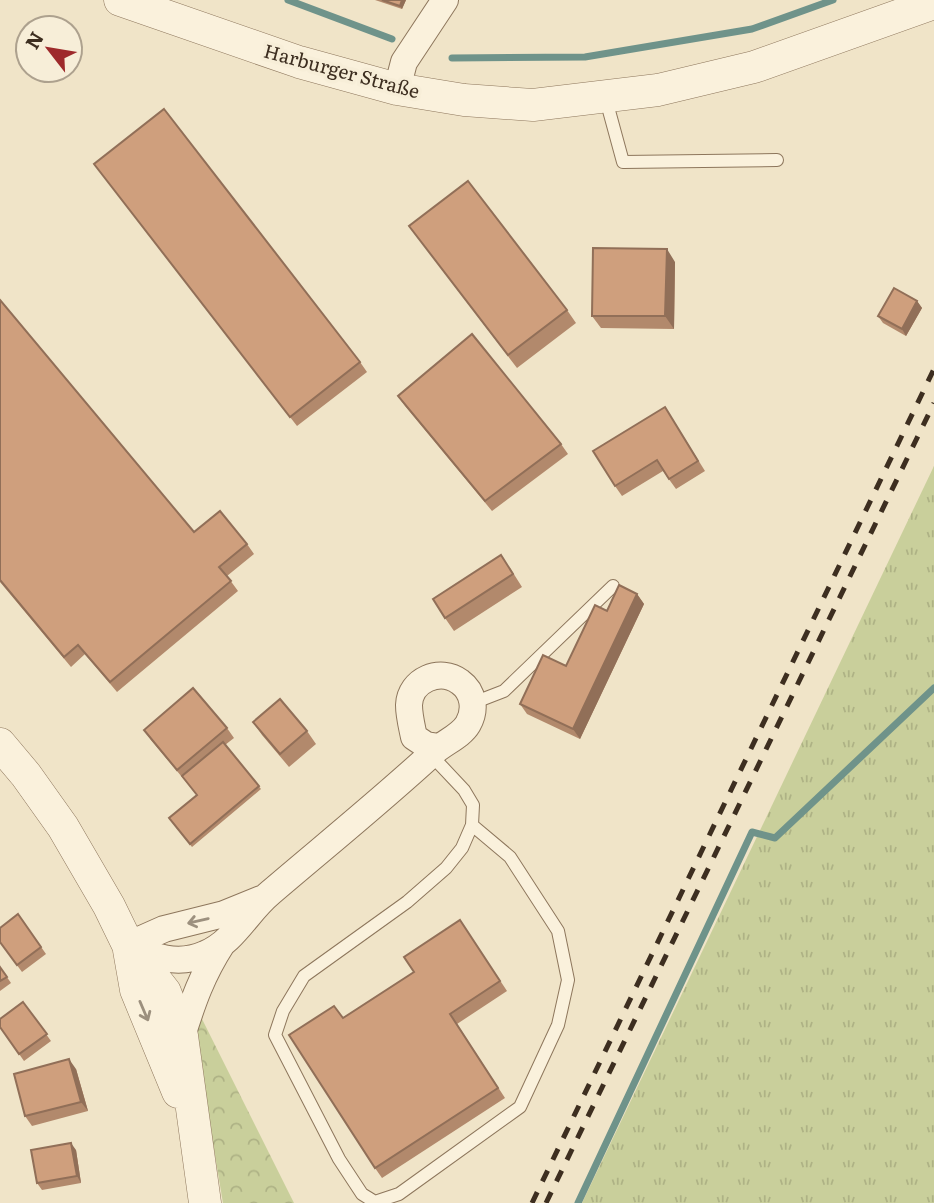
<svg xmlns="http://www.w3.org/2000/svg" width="934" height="1203" font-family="Literata,serif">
<defs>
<pattern id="grass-tufts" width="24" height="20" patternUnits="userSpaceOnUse" patternTransform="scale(1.75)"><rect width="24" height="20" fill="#c9cf9b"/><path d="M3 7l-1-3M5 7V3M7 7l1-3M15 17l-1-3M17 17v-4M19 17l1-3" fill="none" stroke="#aeb285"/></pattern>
<pattern id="forest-crowns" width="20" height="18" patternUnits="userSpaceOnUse" patternTransform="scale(1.75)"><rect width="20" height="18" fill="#c9cf9b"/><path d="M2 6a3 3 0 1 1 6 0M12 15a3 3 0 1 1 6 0" fill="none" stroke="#aeb285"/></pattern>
</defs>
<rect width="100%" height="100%" fill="#f0e4c8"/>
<!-- grass -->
<path fill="url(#grass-tufts)" d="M934 466V1203H582Z"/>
<!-- forest -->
<path fill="url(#forest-crowns)" d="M187 989 294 1203H223Z"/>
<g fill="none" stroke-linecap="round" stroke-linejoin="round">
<!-- stream -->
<path stroke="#6f938a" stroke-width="7" d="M288 0 392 39
M452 58 585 57 752 29 833 0
M578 1203 752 832 775 838 934 688"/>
<defs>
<path id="service" d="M605 96 623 162 777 160
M473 703 504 691 613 586
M431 755 464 790 473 805 472 825 462 848 446 868 407 902 304 976 283 1011 275 1035 339 1159 362 1194 375 1202 399 1194 520 1107 558 1025 568 980 558 931 510 857 472 825"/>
<path id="minor" d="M397 89 404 62 445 0
M128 945C153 957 178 966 205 954 234 942 247 912 270 893 325 846 382 800 435 751 445 742 461 736 468 724 476 710 474 692 460 682 440 667 410 680 409 705 409 716 412 727 414 737L426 745 439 747
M128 945 164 929 224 914 261 899
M182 1036C193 1001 202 975 222 944"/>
<path id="tertiary" d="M120 0 299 62 397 89 464 100 533 105 658 90 754 67 934 3
M0 744 26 775 63 827 109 906 128 945 165 992 182 1036 205 1203
M129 950 136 990 178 1092"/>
</defs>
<!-- service casing -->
<use href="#service" stroke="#8d765c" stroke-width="14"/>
<!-- minor casing -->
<use href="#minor" stroke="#8d765c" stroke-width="28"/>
<!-- tertiary casing -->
<use href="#tertiary" stroke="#8d765c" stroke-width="33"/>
<!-- service -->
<use href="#service" stroke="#faf1dc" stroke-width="12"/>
<!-- minor -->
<use href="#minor" stroke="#faf1dc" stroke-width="26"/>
<!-- tertiary -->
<use href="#tertiary" stroke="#faf1dc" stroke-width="32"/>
<!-- rail -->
<path stroke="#3d2e20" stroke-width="5" stroke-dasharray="12 12" stroke-linecap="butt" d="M532 1203 934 369
M546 1203 934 403"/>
</g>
<!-- wall -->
<path fill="#b2896c" d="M375 0H406L402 9Z
M94 164 360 362 367 372 297 426Z
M409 226 567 310 576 323 517 368Z
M675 262 674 329 601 328 592 316Z
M0 300 194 532 247 544 254 554 227 576 238 591 117 692 85 654 71 667 0 582Z
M917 301 922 308 906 336 883 323 878 316Z
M398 396 561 444 568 454 492 511 405 406Z
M665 407 705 471 676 489 663 471 622 496 615 486Z
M510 568 522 587 454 631 445 618Z
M637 594 644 604 580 739 527 714 520 704 566 666 607 611Z
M253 722 307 731 316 744 289 767 262 735Z
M227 728 234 738 225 745 261 789 192 847 169 818 197 795 151 740 144 730Z
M18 914 46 954 22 972 0 942Z
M460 920 507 991 457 1024 505 1098 382 1178 375 1168 343 1018 414 972Z
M0 967 11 983 0 991Z
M23 1002 51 1041 24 1061 0 1027Z
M76 1069 88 1111 32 1126 25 1116Z
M76 1150 81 1183 42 1190 37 1183Z"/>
<!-- shaded-wall -->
<path fill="#916f58" d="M402 0H406L402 9 400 6Z
M667 249 675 262 674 329 665 316Z
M917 301 922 308 906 336 902 329Z
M637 594 644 604 580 739 573 729Z
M69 1059 76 1069 88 1111 81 1102Z
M71 1143 76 1150 81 1183 77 1176Z"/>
<!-- building -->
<path fill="#cf9f7d" stroke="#916f58" stroke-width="2" d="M382 0H402L400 6Z
M164 109 360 362 290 417 94 164Z
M468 181 567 310 508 355 409 226Z
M593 248 667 249 665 316H592Z
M894 288 917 301 902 329 878 316Z
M0 300 194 532 220 511 247 544 219 567 231 581 110 682 78 645 64 657 0 580Z
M472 334 561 444 485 501 398 396Z
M665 407 698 461 669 479 657 460 615 486 593 451Z
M501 555 513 574 445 618 433 599Z
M619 585 637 594 573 729 520 704 543 655 566 666 595 605 607 611Z
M193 688 227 728 177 770 144 730Z
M280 699 307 731 280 754 253 722Z
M223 742 259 786 190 844 169 818 197 795 182 776Z
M18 914 41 947 17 965 0 942V928Z
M460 920 500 981 450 1014 498 1088 375 1168 289 1035 334 1006 343 1018 414 972 404 957Z
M0 967 7 977 0 981Z
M23 1002 47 1034 19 1054 0 1027V1019Z
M69 1059 81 1102 25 1116 14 1074Z
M71 1143 77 1176 37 1183 31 1150Z"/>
<!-- one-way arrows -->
<defs><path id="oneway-shaft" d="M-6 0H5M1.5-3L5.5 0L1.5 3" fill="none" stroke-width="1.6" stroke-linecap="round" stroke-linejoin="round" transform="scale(1.75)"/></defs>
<g stroke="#9c907e">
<use href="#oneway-shaft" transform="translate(198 921) rotate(167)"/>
<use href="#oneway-shaft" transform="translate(144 1011) rotate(67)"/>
</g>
<g text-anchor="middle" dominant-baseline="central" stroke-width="7" stroke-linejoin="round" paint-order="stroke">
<!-- street labels -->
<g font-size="19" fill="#3d2e20" stroke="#f7eed8">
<text transform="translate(342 70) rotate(15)">Harburger Straße</text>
</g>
</g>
<!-- north arrow -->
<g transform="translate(49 49) rotate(301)"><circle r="33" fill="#f7eed8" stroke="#ada18e" stroke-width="2"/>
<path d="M0-5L12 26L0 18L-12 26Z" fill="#9e2a2b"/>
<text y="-10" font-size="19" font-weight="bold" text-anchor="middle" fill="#3d2e20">N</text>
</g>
</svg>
